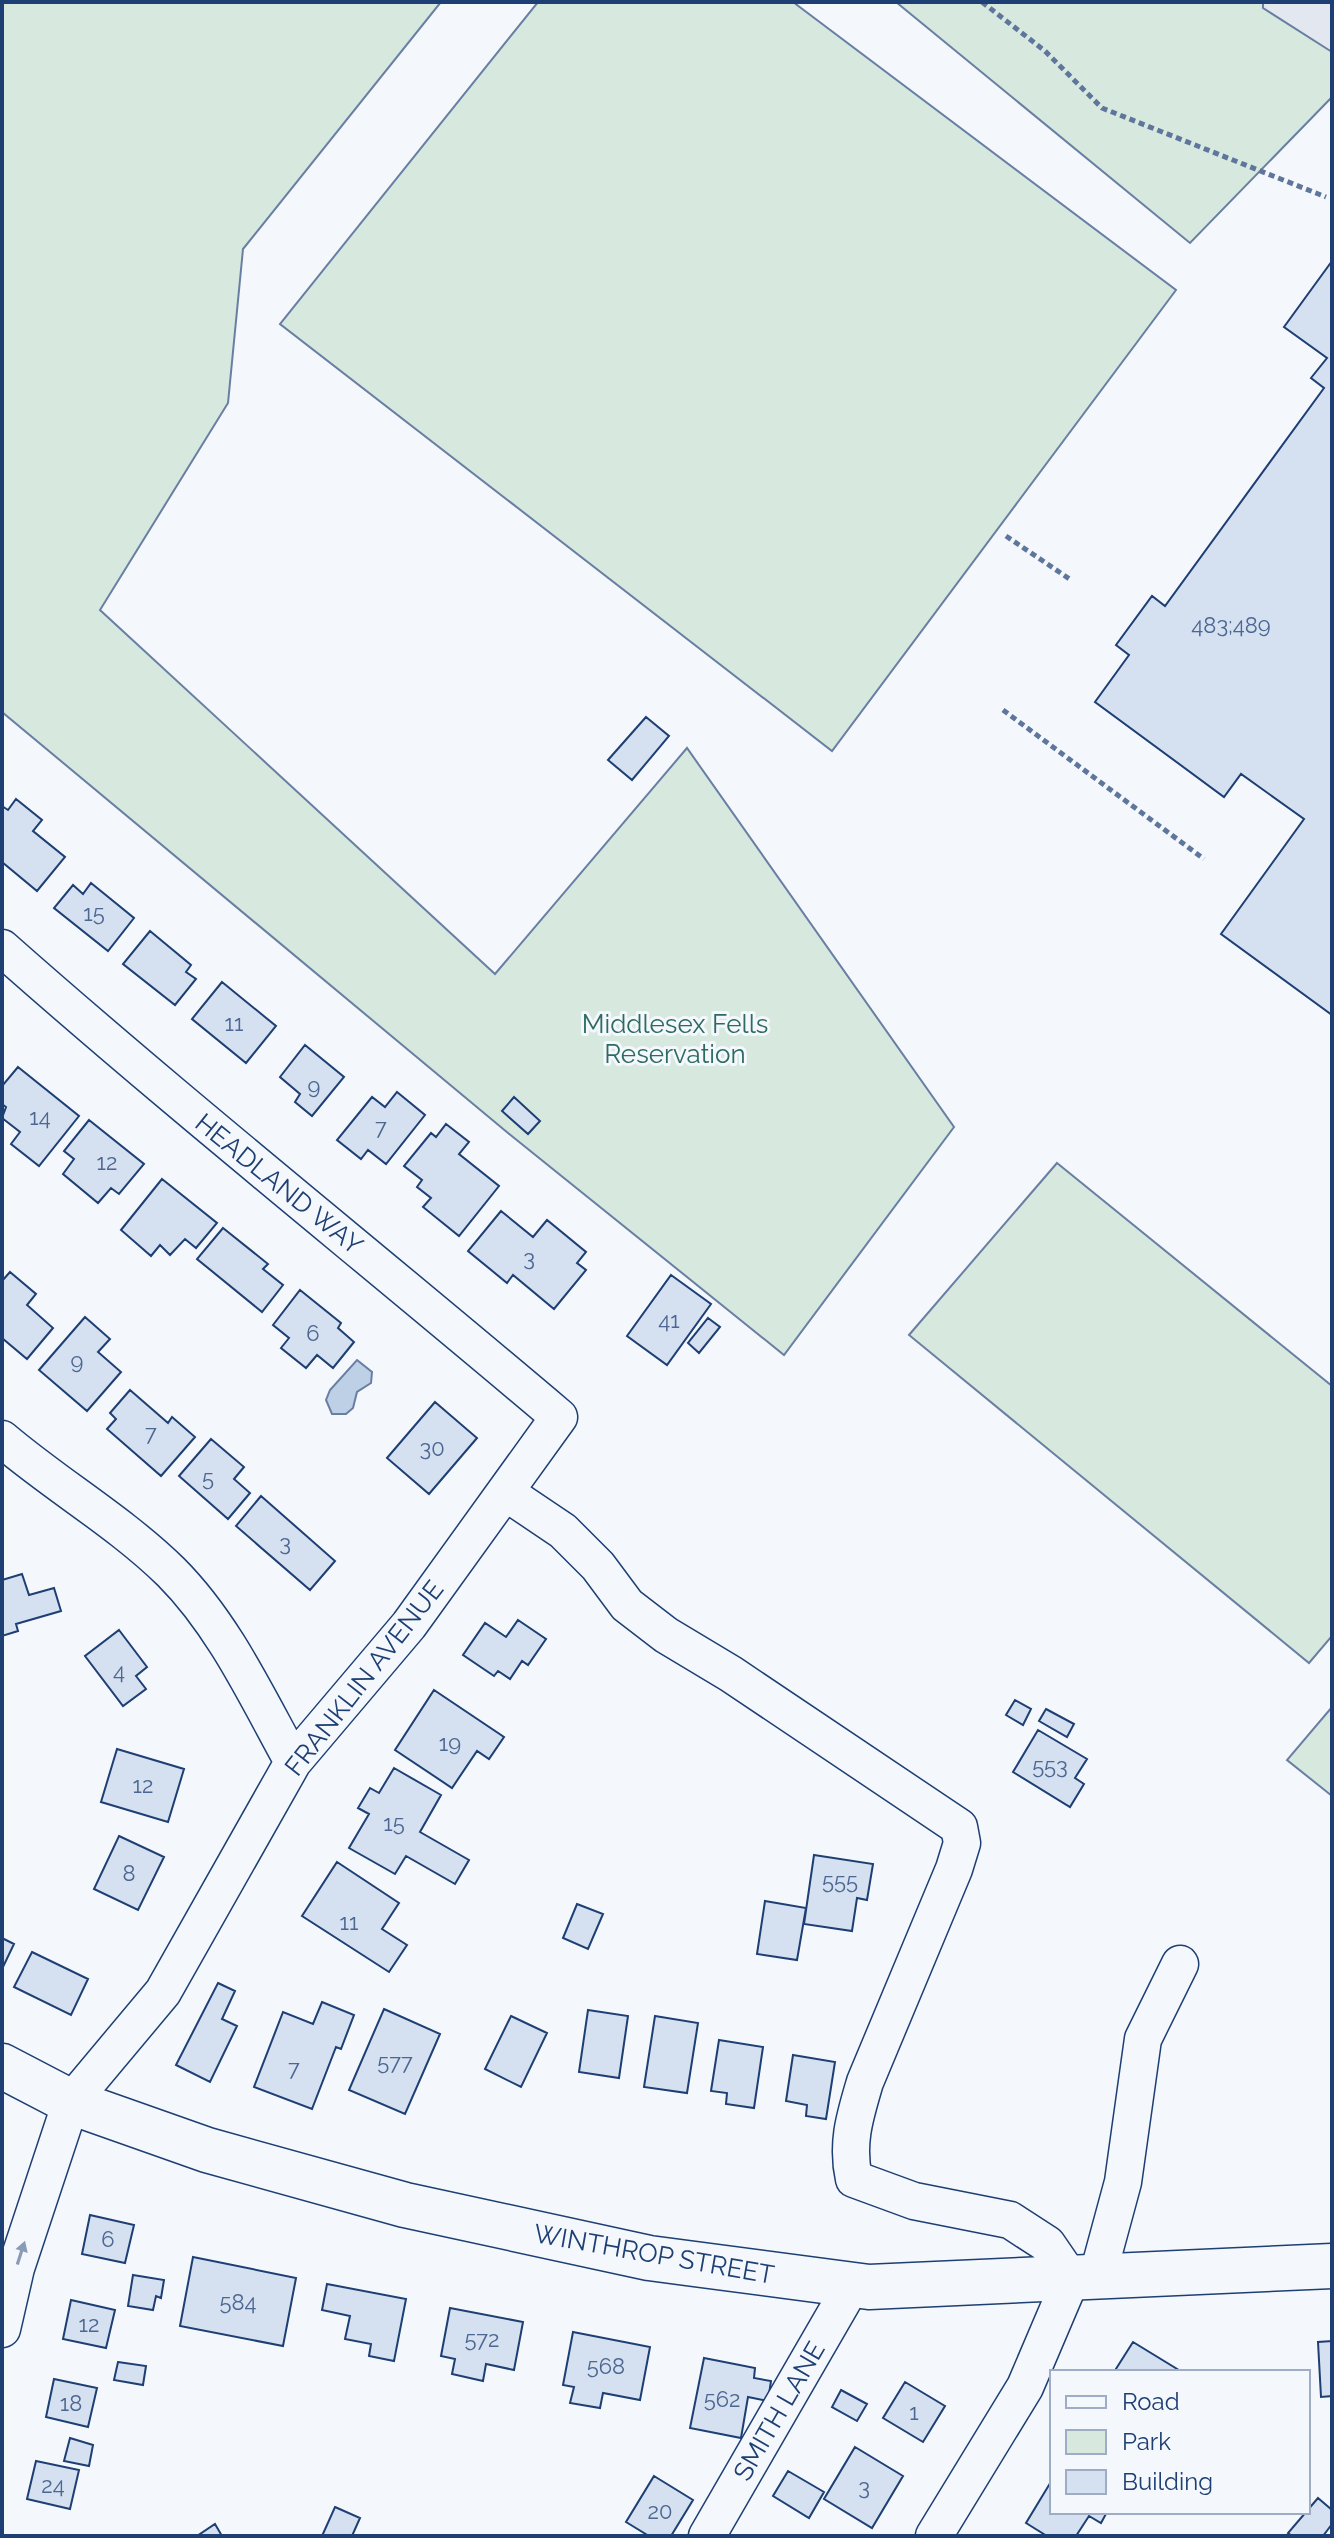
<svg xmlns="http://www.w3.org/2000/svg" width="1334" height="2538" font-family="Raleway,sans-serif">
<rect width="100%" height="100%" fill="#f4f7fb"/>
<!-- green -->
<path fill="#d7e8df" stroke="#687fa3" stroke-width="2" d="M2 2H441L243 249 228 403 100 610 495 974 687 748 954 1127 784 1355 508 1133 2 712Z
M538 2H793L1176 290 832 751 280 324Z
M896 2H1332V97L1190 243Z
M1057 1163 1332 1386V1636L1309 1663 909 1335Z
M1332 1707V1796L1287 1760Z"/>
<!-- parking -->
<path fill="#e3e8f0" stroke="#687fa3" stroke-width="2" d="M1263 2H1332V52L1263 8Z"/>
<!-- water -->
<path fill="#bed0e5" stroke="#687fa3" stroke-width="2" d="M357 1360 372 1372 371 1383 357 1392 353 1408 346 1414H332L326 1400 330 1390Z"/>
<!-- building -->
<path fill="#d5e0f0" stroke="#1d3f73" stroke-width="2" d="M1332 261V1015L1221 934 1304 819 1241 774 1224 797 1095 702 1129 655 1116 645 1152 596 1165 606 1324 388 1311 378 1327 358 1284 327Z
M646 717 669 736 632 780 608 760Z
M16 799 42 820 33 831 65 857 37 891 2 862V806L8 810Z
M91 883 134 918 108 951 54 908 73 885 83 894Z
M150 931 191 965 186 972 196 979 175 1005 123 964Z
M222 982 276 1026 246 1063 192 1019Z
M305 1045 344 1077 312 1116 295 1102 300 1094 280 1077Z
M18 1067 79 1116 39 1166 11 1144 20 1132 2 1118 6 1107 2 1104V1086Z
M397 1092 425 1115 386 1164 368 1150 361 1159 337 1140 372 1097 385 1107Z
M514 1097 540 1121 528 1134 502 1111Z
M89 1120 144 1164 119 1194 111 1188 98 1203 63 1174 74 1159 64 1151Z
M446 1124 469 1142 459 1154 499 1186 459 1236 423 1207 431 1198 417 1187 422 1180 404 1166 431 1133 436 1137Z
M162 1179 217 1223 196 1248 185 1239 170 1255 160 1245 151 1256 121 1230Z
M501 1211 533 1237 547 1220 586 1252 577 1263 586 1270 554 1309 513 1275 507 1283 468 1251Z
M223 1228 268 1264 263 1269 283 1285 262 1312 197 1259Z
M10 1272 36 1294 27 1305 53 1328 27 1359 2 1338V1281Z
M671 1275 711 1304 667 1365 627 1336Z
M300 1290 341 1323 338 1328 354 1342 333 1368 317 1355 306 1368 281 1348 289 1338 273 1325Z
M85 1317 110 1339 98 1352 121 1372 87 1411 39 1370Z
M708 1318 720 1327 699 1353 688 1343Z
M130 1390 168 1423 172 1417 195 1437 161 1476 107 1429 116 1419 110 1413Z
M435 1402 477 1438 429 1494 387 1458Z
M211 1439 244 1467 234 1479 250 1493 228 1519 179 1476Z
M261 1496 335 1561 310 1590 236 1526Z
M22 1574 29 1595 54 1588 61 1611 16 1624 18 1631 2 1636V1580Z
M518 1620 546 1639 528 1665 522 1661 510 1679 498 1671 494 1676 463 1655 485 1623 506 1637Z
M119 1630 147 1667 136 1676 146 1689 123 1706 85 1656Z
M434 1690 504 1737 489 1759 477 1751 452 1788 395 1750Z
M1015 1700 1031 1709 1023 1725 1006 1715Z
M1046 1709 1074 1724 1067 1737 1039 1721Z
M1038 1730 1087 1759 1075 1778 1084 1784 1070 1807 1013 1772Z
M117 1749 184 1769 168 1822 101 1802Z
M394 1768 441 1795 420 1832 469 1860 455 1884 406 1856 395 1874 349 1848 369 1814 358 1808 370 1788 379 1793Z
M119 1836 164 1857 138 1910 94 1889Z
M814 1855 873 1864 867 1900 857 1898 852 1931 804 1924Z
M337 1862 399 1903 382 1929 407 1945 389 1972 302 1916Z
M765 1901 806 1908 797 1960 757 1954Z
M577 1904 603 1914 588 1949 563 1938Z
M2 1938 14 1944 2 1969Z
M32 1952 88 1979 71 2015 14 1987Z
M218 1983 235 1991 222 2019 237 2026 210 2082 176 2065Z
M322 2002 354 2015 341 2049 336 2047 312 2109 254 2087 283 2012 313 2024Z
M384 2009 440 2034 405 2114 349 2090Z
M588 2010 628 2016 619 2078 579 2072Z
M511 2016 547 2033 521 2087 485 2069Z
M655 2016 698 2023 687 2093 644 2087Z
M719 2040 763 2047 754 2108 726 2104 727 2093 711 2091Z
M793 2055 835 2062 826 2119 806 2116 807 2105 786 2101Z
M90 2215 134 2225 125 2263 82 2254Z
M193 2257 296 2278 283 2346 180 2326Z
M133 2275 164 2280 161 2298 156 2296 153 2310 128 2306Z
M327 2284 406 2299 394 2361 369 2356 371 2344 345 2339 350 2316 322 2310Z
M71 2300 115 2310 106 2348 63 2339Z
M450 2308 523 2322 514 2370 486 2364 483 2381 452 2374 455 2359 441 2356Z
M573 2332 650 2347 640 2400 603 2393 600 2408 570 2403 574 2387 563 2385Z
M1332 2341V2396L1321 2397 1318 2342Z
M1133 2342 1182 2372H1114Z
M704 2358 755 2368 754 2378 771 2381 768 2401 748 2397 741 2438 690 2428Z
M118 2362 146 2366 143 2385 114 2380Z
M54 2379 97 2388 88 2427 46 2417Z
M905 2382 945 2406 923 2442 883 2418Z
M841 2390 867 2404 857 2421 832 2407Z
M70 2438 93 2445 89 2466 64 2461Z
M855 2447 903 2476 872 2528 824 2499Z
M36 2461 79 2470 70 2509 27 2499Z
M788 2471 824 2492 809 2518 773 2496Z
M654 2476 693 2500 671 2536H649L626 2522Z
M1052 2480V2512H1107L1101 2523 1089 2516 1076 2536H1047L1026 2523Z
M1318 2498 1332 2510V2524L1323 2536H1292L1288 2533Z
M335 2507 360 2518 352 2536H322Z
M215 2524 222 2536H197Z"/>
<g fill="none" stroke-linecap="round" stroke-linejoin="round">
<defs>
<path id="minor" d="M2 948C184 1109 374 1260 559 1417L409 1625 293 1762 163 1992 71 2102 16 2268 2 2329
M2 1439C56 1485 120 1522 171 1572 224 1625 257 1697 293 1762
M505 1492 563 1531 598 1566 627 1605 666 1635 731 1674 959 1827 962 1843 954 1869 865 2082C855 2116 846 2143 854 2179L914 2201 1010 2220 1047 2244 1071 2279 1025 2387 934 2536
M1097 2278 1123 2182 1143 2039 1180 1964
M707 2536 852 2285"/>
<path id="major" d="M2 2066 71 2102 207 2150 405 2205 649 2258 869 2287 1332 2266"/>
</defs>
<!-- minor casing -->
<use href="#minor" stroke="#1d3f73" stroke-width="39"/>
<!-- major casing -->
<use href="#major" stroke="#1d3f73" stroke-width="47"/>
<!-- path -->
<path stroke="#5e769c" stroke-width="5" stroke-dasharray="6 4" stroke-linecap="butt" d="M982 2 1045 51 1102 108 1326 197
M1006 536 1071 580
M1003 710 1204 859"/>
<!-- minor -->
<use href="#minor" stroke="#f4f7fb" stroke-width="36"/>
<!-- major -->
<use href="#major" stroke="#f4f7fb" stroke-width="44"/>
</g>
<!-- one-way arrows -->
<defs><path id="oneway-solid" d="M-6-.8H1V-3.2L6.5 0L1 3.2V.8H-6Z" transform="scale(2)"/></defs>
<use fill="#889bb7" href="#oneway-solid" transform="translate(21 2253) rotate(-72)"/>
<g text-anchor="middle" dominant-baseline="central" stroke-width="6" stroke-linejoin="round" paint-order="stroke">
<!-- number labels -->
<g font-size="22" fill="#4b6792">
<text x="1231" y="625">483;489</text>
<text x="94" y="913">15</text>
<text x="234" y="1023">11</text>
<text x="314" y="1086">9</text>
<text x="40" y="1117">14</text>
<text x="381" y="1127">7</text>
<text x="107" y="1162">12</text>
<text x="529" y="1258">3</text>
<text x="669" y="1320">41</text>
<text x="313" y="1333">6</text>
<text x="77" y="1361">9</text>
<text x="151" y="1433">7</text>
<text x="432" y="1448">30</text>
<text x="208" y="1478">5</text>
<text x="285" y="1543">3</text>
<text x="119" y="1671">4</text>
<text x="450" y="1743">19</text>
<text x="1050" y="1766">553</text>
<text x="143" y="1785">12</text>
<text x="394" y="1823">15</text>
<text x="129" y="1873">8</text>
<text x="840" y="1881">555</text>
<text x="349" y="1922">11</text>
<text x="395" y="2062">577</text>
<text x="294" y="2068">7</text>
<text x="108" y="2239">6</text>
<text x="238" y="2302">584</text>
<text x="89" y="2324">12</text>
<text x="482" y="2339">572</text>
<text x="606" y="2366">568</text>
<text x="722" y="2399">562</text>
<text x="71" y="2403">18</text>
<text x="914" y="2412">1</text>
<text x="53" y="2485">24</text>
<text x="864" y="2487">3</text>
<text x="660" y="2511">20</text>
</g>
<!-- park labels -->
<g font-size="26" fill="#2c6c60" stroke="#f4f7fb">
<text x="675" y="1024">Middlesex Fells<tspan x="675" dy="30">Reservation</tspan></text>
</g>
<!-- street labels -->
<g font-size="26" fill="#1d3f73" stroke="#f4f7fb">
<text transform="translate(279 1184) rotate(39)">HEADLAND WAY</text>
<text transform="translate(364 1678) rotate(-52)">FRANKLIN AVENUE</text>
<text transform="translate(654 2254) rotate(10)">WINTHROP STREET</text>
<text transform="translate(779 2411) rotate(-60)">SMITH LANE</text>
</g>
</g>
<!-- border -->
<rect width="1334" height="2538" fill="none" stroke="#1d3f73" stroke-width="8"/>
<!-- legend -->
<rect x="1050" y="2370" width="260" height="144" fill="#f4f7fb" stroke="#9eadc5" stroke-width="2"/>
<rect x="1066" y="2396" width="40" height="12" fill="#f4f7fb" stroke="#9eadc5" stroke-width="2"/>
<text x="1122" y="2410" font-size="24" fill="#1d3f73">Road</text>
<rect x="1066" y="2430" width="40" height="24" fill="#d7e8df" stroke="#9eadc5" stroke-width="2"/>
<text x="1122" y="2450" font-size="24" fill="#1d3f73">Park</text>
<rect x="1066" y="2470" width="40" height="24" fill="#d5e0f0" stroke="#9eadc5" stroke-width="2"/>
<text x="1122" y="2490" font-size="24" fill="#1d3f73">Building</text>
</svg>
